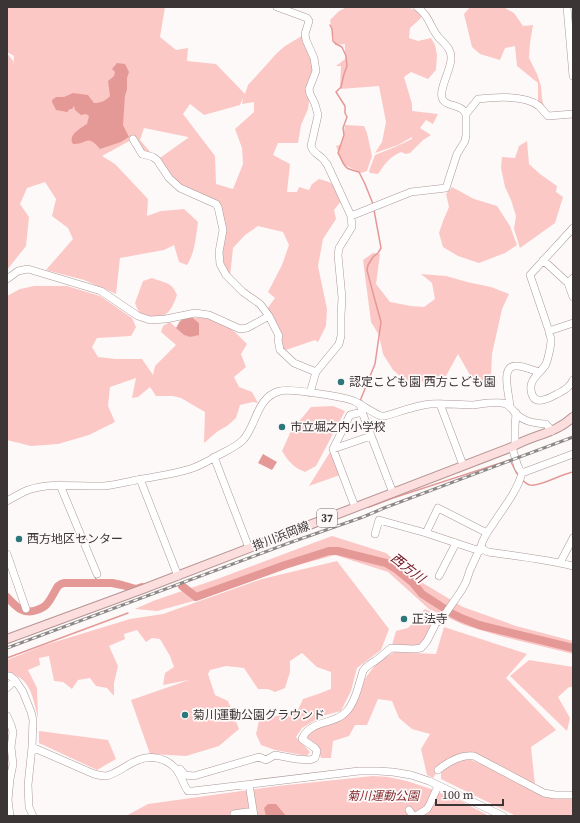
<svg xmlns="http://www.w3.org/2000/svg" width="580" height="823" font-family="'Source Serif 4','Noto Sans JP',serif">
<rect width="100%" height="100%" fill="#fdf9f9"/>
<!-- green -->
<path fill="#fbc8c6" fill-rule="evenodd" d="M7 7H165L160 37 176 50 188 48 187 61 216 64 245 94 248 85 277 53 285 46 305 34 309 45 313 68 308 109 301 125 298 143H278L273 155 290 164 287 192H297L299 187 309 190 312 184 319 179 329 182 335 186 342 200 334 210 336 219 323 239 318 266 327 309 326 326 318 342 315 340 283 351 267 309 275 298 268 292 282 265 289 245 283 232 258 226 245 235 233 248 230 277 222 262 221 253 224 238 217 206 180 188 157 160 143 155 133 139 102 156 115 164 148 199 147 216 161 211 184 209 198 222C196 237 195 252 187 265L179 262 174 245 164 250 120 258 116 294 84 280 46 270 73 239 68 228 52 216 56 199 45 182 27 188 20 204 29 217 26 246 7 270V53L13 61V67L14 56 7 52ZM243 98 242 104 254 102V112L235 129 242 148 243 164 233 189 216 184 215 156 183 114 190 104 204 115 240 105ZM144 128 188 137V138L157 160 140 140Z
M347 7H408L423 14 420 19 410 28 409 38 418 41 431 38 435 45 437 55 436 70 428 79 411 72 404 77 412 104V111L438 114 433 124 426 120 420 128 431 135 423 140 410 153 406 154 401 152C389 157 385 164 378 174L370 173 369 171 375 155 395 147 412 139V137L398 145 375 153 382 142 386 122 379 86 340 89 341 66H336L345 59V44L335 45 330 20 339 11Z
M470 7H503L514 13 523 26 533 25 530 43 529 58 537 74 541 86 542 99 544 106 538 102V83L517 66 515 46 505 48 500 60 480 54 472 47 464 14Z
M345 125 364 126 367 133 372 156 367 171 361 173 343 164 336 146 342 144Z
M527 141 529 164 540 174 557 186 556 192 563 197 555 223 520 248 514 229 516 216 511 200 505 187 501 168 502 157 515 158 519 146Z
M452 187 474 199 497 206 510 226 517 245 505 253 479 263 458 256 443 247 439 233 443 221 449 207 446 194Z
M373 253 380 254 376 284 390 302 411 306 424 307 435 299 432 283 421 274 446 276 467 282 491 287 509 294 502 309 492 354 491 376 485 389 471 377 458 354 446 376 410 385 393 370 383 354 379 335 371 322 363 260Z
M152 278C165 283 172 282 177 295 174 303 170 315 160 317 157 318 153 317 151 317 140 316 139 313 135 303L143 281Z
M34 286H67L100 296 132 318 136 327 131 336 97 338 92 347 98 357 116 359H142L153 375 155 366 176 345 161 332 163 326 170 322 183 334 190 337 199 323 193 318 207 317 225 325 235 332 247 344 241 354 246 367 234 377 239 387 252 392 258 403 253 402 240 405 236 418 227 426 218 431 204 443 205 412 181 398 173 396H156L150 387 138 397 132 398 136 378 110 387 108 406 115 422 89 435 58 444 31 446 7 440V296L20 289Z
M333 406 345 411 316 466 305 472C294 468 288 461 282 451L291 431 311 407Z
M332 449 340 475 309 486Z
M332 536 386 553 407 571 416 579 463 607 516 626 573 641V654L500 636 464 625 429 609 388 572 335 555 250 578 197 600 157 611 135 609 153 601 220 578Z
M337 561 389 629 381 650 357 668 351 691 341 711 322 716 302 728 296 737 310 752 307 756 275 750 261 745 256 734 259 721 298 710 303 699 318 694 331 689V672L317 667 302 653 290 661V672L285 688 275 692 268 689H258L244 668 226 666 210 670 208 674 215 695 228 701 239 729 219 746 186 756 150 754 131 700 189 680 163 685 165 673 174 667 170 656 160 639 152 638 146 642 137 630 124 634 125 639 109 646 118 666 114 683V696L107 688 96 686 90 678 78 680 72 689 63 682 54 681 49 656 39 658 40 665 28 670 37 688 38 718C33 699 31 676 7 673V660L45 645 130 619 163 614 262 579Z
M425 609 440 616 430 635 414 649 392 645 396 631 408 628 416 620Z
M444 627 527 654 506 678 556 730 531 747 535 785 499 765 479 756 442 763 433 778 427 775 421 749 430 734 412 729 399 718 392 701 378 699 367 725H355L349 736 333 741 331 758H321L317 746 306 737 315 729 340 720 351 712 358 699 364 680 375 665 394 652 436 654Z
M529 660 573 667V687H569L558 697 570 718 567 731 510 676Z
M39 731 108 740 116 759 97 770 39 743Z
M464 757 483 765 519 784 544 796 572 798 573 816H516L441 779V769Z
M373 776 388 777 407 781 431 789 461 801 489 816H126L148 804 278 786Z"/>
<!-- water -->
<path fill="#e59997" d="M117 63 125 64 129 72 127 78V89L125 96 123 125 129 137 121 142 100 149C86 133 88 145 73 144 67 135 81 128 87 124L89 116 86 114 81 115 75 110 74 106 72 109H70L67 112 56 110 52 102V100L56 97H64L73 93 88 95 94 103C101 103 105 101 110 96L108 81 114 76 115 72 112 69Z
M186 317 193 318 199 323V335L190 337 184 335 176 328 180 321Z
M263 454 277 462 272 470 258 463Z
M268 804H276L286 816H266L264 808Z"/>
<g fill="none" stroke-linecap="round" stroke-linejoin="round">
<!-- stream -->
<path stroke="#e59997" stroke-width="1.5" d="M330 25 332 29 333 41 336 44 342 47 346 56 347 66 344 74 341 87 336 92 345 106V113L347 117 343 128 344 135 338 153C342 159 343 167 349 169 352 170 355 171 359 172L365 184 373 204
M360 401 375 364 381 322 373 293 367 270 368 265 373 257 378 253 381 248 374 210
M522 479C524 482 526 484 530 485 540 487 561 474 573 472
M367 507H369L393 498 510 460 516 472 518 475
M95 576 97 583
M7 658 128 613"/>
<!-- river -->
<path stroke="#e59997" stroke-width="8" d="M182 586 196 597 285 565 329 551H338L386 563 396 569 413 583 422 594 453 614 461 618 479 625 573 648
M7 597C16 606 22 615 37 610 40 609 43 608 46 605 51 600 54 592 58 586L61 584 64 583H112L122 585 136 589 142 587"/>
<defs>
<path id="minor" d="M277 7 307 18 309 21 305 34 306 40 314 58 316 71 309 89 310 94 315 104 318 115 311 146C313 153 318 154 323 159 324 160 325 162 327 164L351 216 352 227 339 248 338 255 342 298 341 315V336L339 344 316 372 310 393
M417 7C428 15 429 23 436 34 442 43 452 47 451 59 451 70 437 92 443 100 446 105 455 105 460 108 463 109 464 111 466 114
M567 7 573 76
M133 139 142 154 153 157 157 160 169 178 180 188 216 204 218 207 223 230 219 252 220 264 226 275 243 292 260 304 269 316 279 336 278 340 280 350 294 363 316 372
M351 216 411 192 446 188 457 154 465 141 466 135V114L478 99C495 97 525 95 539 106 542 109 545 113 548 116L573 114
M573 228 530 275 549 331C549 334 551 337 551 340 551 346 548 359 546 364 541 373 529 379 531 390 533 407 548 399 557 394 561 392 565 390 568 387 570 385 572 383 573 380
M543 260 568 283 573 278
M7 279 18 271 28 269 101 291 138 316 150 320 166 319 195 313 209 315 240 329 247 328 269 316
M568 283 573 297
M549 331 573 323
M360 404 362 412 393 493
M440 404 463 465
M510 407C510 397 499 364 517 366 524 366 532 370 539 372
M515 445V427L516 413
M512 447 518 467 522 473C517 492 503 508 493 524 488 531 483 538 481 546L484 550 488 552C516 556 545 559 573 566
M333 449 350 415 362 412
M214 457 249 548
M522 473 573 454
M140 479 178 576
M60 485 97 574
M7 501C14 497 21 493 28 490 52 482 79 487 104 486 116 485 130 481 142 479 158 476 174 474 190 469 200 466 208 461 217 456 226 451 236 447 243 440 257 425 256 397 280 391 290 388 344 397 354 401 364 406 371 412 381 416H385C399 412 414 406 430 404 444 403 458 405 473 405 482 404 498 401 506 404 510 406 513 410 515 413 525 422 533 423 546 424L552 431
M355 507 333 449 371 436
M426 533 438 508 487 533
M375 534 379 520 426 533 480 551
M7 554 26 609
M560 563 573 538
M439 576 456 543
M7 676H10L15 680 23 692 31 712 33 720 32 747 28 785 29 807 33 816
M7 688 15 680
M7 716 11 725 13 732 11 747 13 764 10 779 8 800 10 816
M32 747 94 774C98 775 102 776 106 776 116 774 125 766 134 762 147 755 163 756 174 767 181 773 182 783 188 791H193L359 771H378L393 772 411 775 429 781 503 816
M180 769 185 775 194 776 259 757 266 760 275 755 296 759 310 760 315 758 317 751 315 748 302 739C311 719 332 726 346 712 355 703 359 684 363 671 366 666 370 664 375 661 381 657 386 652 391 648L414 649 421 648 427 641 436 623 441 620 461 591 466 582 470 570 481 546
M438 770C448 762 461 754 474 756L544 793 555 795H573
M249 784 254 816
M409 810 413 816
M234 814 253 811
M416 816 427 809 430 804 438 786"/>
<path id="major" d="M7 639 143 589 512 447C532 435 555 434 573 417"/>
</defs>
<!-- minor casing -->
<use href="#minor" stroke="#ab9998" stroke-width="8"/>
<!-- major casing -->
<use href="#major" stroke="#b69593" stroke-width="10"/>
<!-- minor -->
<use href="#minor" stroke="#fff" stroke-width="7"/>
<!-- major -->
<use href="#major" stroke="#fbdedd" stroke-width="8"/>
<defs>
<path id="rail" d="M7 648 289 543 363 517 384 508 573 437"/>
</defs>
<!-- rail casing -->
<use href="#rail" stroke="#8e8989" stroke-width="3"/>
<!-- rail -->
<use href="#rail" stroke="#fdf9f9" stroke-width="1.5" stroke-dasharray="4.5" stroke-linecap="butt"/>
</g>
<!-- markers -->
<g fill="#2d777b" stroke="#fdf9f9" stroke-width="1.5">
<circle cx="341" cy="382" r="4"/>
<circle cx="282" cy="427" r="4"/>
<circle cx="19" cy="539" r="4"/>
<circle cx="404" cy="619" r="4"/>
<circle cx="185" cy="715" r="4"/>
</g>
<g text-anchor="middle" dominant-baseline="central" stroke-width="3.5" stroke-linejoin="round" paint-order="stroke">
<!-- shield labels -->
<rect fill="#fdf9f9" stroke="#767070" stroke-width="1" x="317" y="509" width="20" height="18" rx="3"/>
<g font-size="11" font-weight="bold" fill="#3c3535">
<text x="327" y="518">37</text>
</g>
<!-- poi labels -->
<g font-size="12" fill="#3c3535" stroke="#fdf9f9" text-anchor="start">
<text x="349" y="382">認定こども園 西方こども園</text>
<text x="290" y="427">市立堀之内小学校</text>
<text x="27" y="539">西方地区センター</text>
<text x="412" y="619">正法寺</text>
<text x="193" y="715">菊川運動公園グラウンド</text>
</g>
<!-- street labels -->
<g font-size="12" fill="#3c3535" stroke="#fdf9f9">
<text transform="translate(281 536) rotate(-21)">掛川浜岡線</text>
</g>
<!-- park labels -->
<g font-size="12" font-style="italic" fill="#842b30" stroke="#fdf9f9">
<text x="383" y="796">菊川運動公園</text>
</g>
<!-- water labels -->
<g font-size="13" font-style="italic" fill="#680f1a" stroke="#fdf9f9">
<text transform="translate(408 568) rotate(38)">西方川</text>
</g>
</g>
<!-- border -->
<rect width="580" height="823" fill="none" stroke="#3c3535" stroke-width="16"/>
<!-- scale -->
<path d="M436 799v6h67v-6" fill="none" stroke="#3c3535" stroke-width="2"/>
<text x="442" y="799" font-size="12" fill="#3c3535" stroke="#fdf9f9" stroke-width="3" paint-order="stroke">100 m</text>
</svg>
